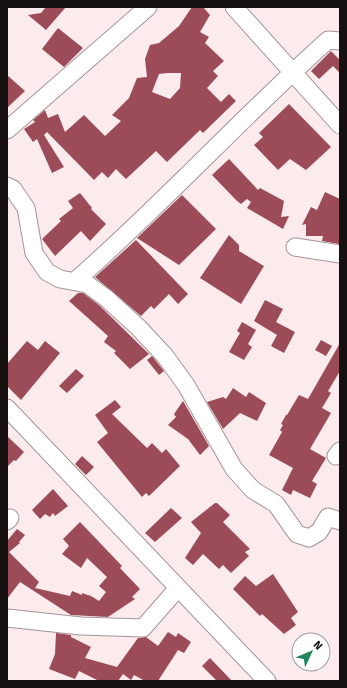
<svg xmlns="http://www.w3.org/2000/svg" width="347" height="688" font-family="'Fira Sans',sans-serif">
<rect width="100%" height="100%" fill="#fcebed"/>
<!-- building -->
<path fill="#9c4c58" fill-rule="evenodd" d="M46 7H66L46 30 28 15 41 13Z
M192 7H203L210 15 200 32 209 37 205 43 224 61 213 71 218 76 207 88 221 102 229 94 236 101 203 133 200 130 167 162 156 151 126 179 116 169 108 178 102 172 94 180 47 132 44 135 64 167 52 173 37 139 33 142 24 129 35 122 33 120 45 110 48 118 58 114 65 132 84 115 105 136 121 121 112 115 129 98 137 78 147 77 145 59 150 45 159 43 179 26ZM168 73H181L180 88 170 99 152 92 159 74Z
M58 28 83 48 64 67 42 49Z
M331 51 340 60V73L333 66 319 79 311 71Z
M7 75 25 91 7 108Z
M289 104 331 147 306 170 290 159 278 170 254 145 263 137 259 133Z
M229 159 258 190 260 188 284 201 281 217 289 216 283 229 247 208 251 202 247 199 241 204 236 200 212 175Z
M325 192 340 199 339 244 322 241 323 236H306V224L302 225 311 207 317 210Z
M80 193 92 208 91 209 106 224 90 241 81 231 55 256 42 239 61 221 59 219 73 208 68 201Z
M182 195 216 229 179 265 137 238Z
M229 235 239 245V251L264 266 241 304 200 278Z
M136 240 188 294 178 304 169 294 154 309 151 306 141 316 95 277Z
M78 293H83L100 306 149 354 130 369 114 353 116 351 104 342 108 336 69 301Z
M265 300 283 309 276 322 295 332 284 353 271 346 277 335 254 321Z
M242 322 256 330 248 344 252 347 244 360 229 352 240 333 237 331Z
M321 340 332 346 326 356 315 350Z
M27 341 38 350 45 341 60 353 21 400 7 386V364Z
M340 343V371L328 391 331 393 322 408 331 413 310 449 326 458 312 481 317 484 310 498 293 490 291 495 282 490 293 468 269 455 282 432 280 430 283 425 281 424 286 415H287L299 395 308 399Z
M152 356 164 371 159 375 147 360Z
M76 369 84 376 67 393 59 386Z
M233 388 246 397 249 392 266 403 257 421 240 413 223 429 207 402 223 397 226 399Z
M115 400 121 407 112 414 147 448 152 443 162 453 166 449 180 466 149 496 146 493 142 497 97 442 108 433 95 415Z
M183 401 209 446 200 455 188 439 168 425 176 417 174 414Z
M7 436 24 452 16 461 14 460 7 467Z
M82 456 94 467 86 475 75 464Z
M53 489 68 506 55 516 53 513 50 517 45 514 40 519 32 510Z
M215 503H217L230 515 223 522 250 549 245 552 249 556 231 573 223 565 219 569 203 554 193 565 185 558 201 533 191 522Z
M171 508 182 518 155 542 145 533Z
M80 522 122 566 120 568 140 589 132 597 135 599 108 617 71 615 20 582 7 599V541L17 529 25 535 19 542 20 543 9 552 39 582 35 588 70 596 72 591 82 595V593L91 596 99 601 106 592 99 586 107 577 87 558 81 568 62 554 69 546 63 539Z
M273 574 298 612 291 618 296 625 284 634 262 614 260 616 233 589 245 576 256 586Z
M168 632 176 637 178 633 191 642 184 653 178 650 158 681H145L134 675 131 680 123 674 118 681H99L79 671 75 679 49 669 55 654 56 633 71 635V637L91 647 85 658 117 667 138 638 146 637 158 646Z
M210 658 232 681H217L202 666Z"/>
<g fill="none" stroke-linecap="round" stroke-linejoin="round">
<defs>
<path id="minor" d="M234 7 340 125
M7 130 148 7
M7 186 13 189 26 208 34 253 47 272 60 279 87 284 106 298 138 327 165 356 186 385 234 469 253 490 276 504 297 534 309 538 319 532 328 517 340 521
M295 247 340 254
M75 281C163 204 241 118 328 40L340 41
M7 408 267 681
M336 456 340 451
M7 521 10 518
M7 618 81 626 143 628 178 588"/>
</defs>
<!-- minor casing -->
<use href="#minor" stroke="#a49596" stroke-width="19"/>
<!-- minor -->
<use href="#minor" stroke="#fff" stroke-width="17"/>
</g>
<!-- border -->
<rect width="347" height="688" fill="none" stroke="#161010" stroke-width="16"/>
<!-- north arrow -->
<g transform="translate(311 652) rotate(46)"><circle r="19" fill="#fdfdfd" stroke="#a19e9e"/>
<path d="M0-3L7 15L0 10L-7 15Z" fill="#21855e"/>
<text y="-6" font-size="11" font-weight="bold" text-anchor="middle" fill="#161010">N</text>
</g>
</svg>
